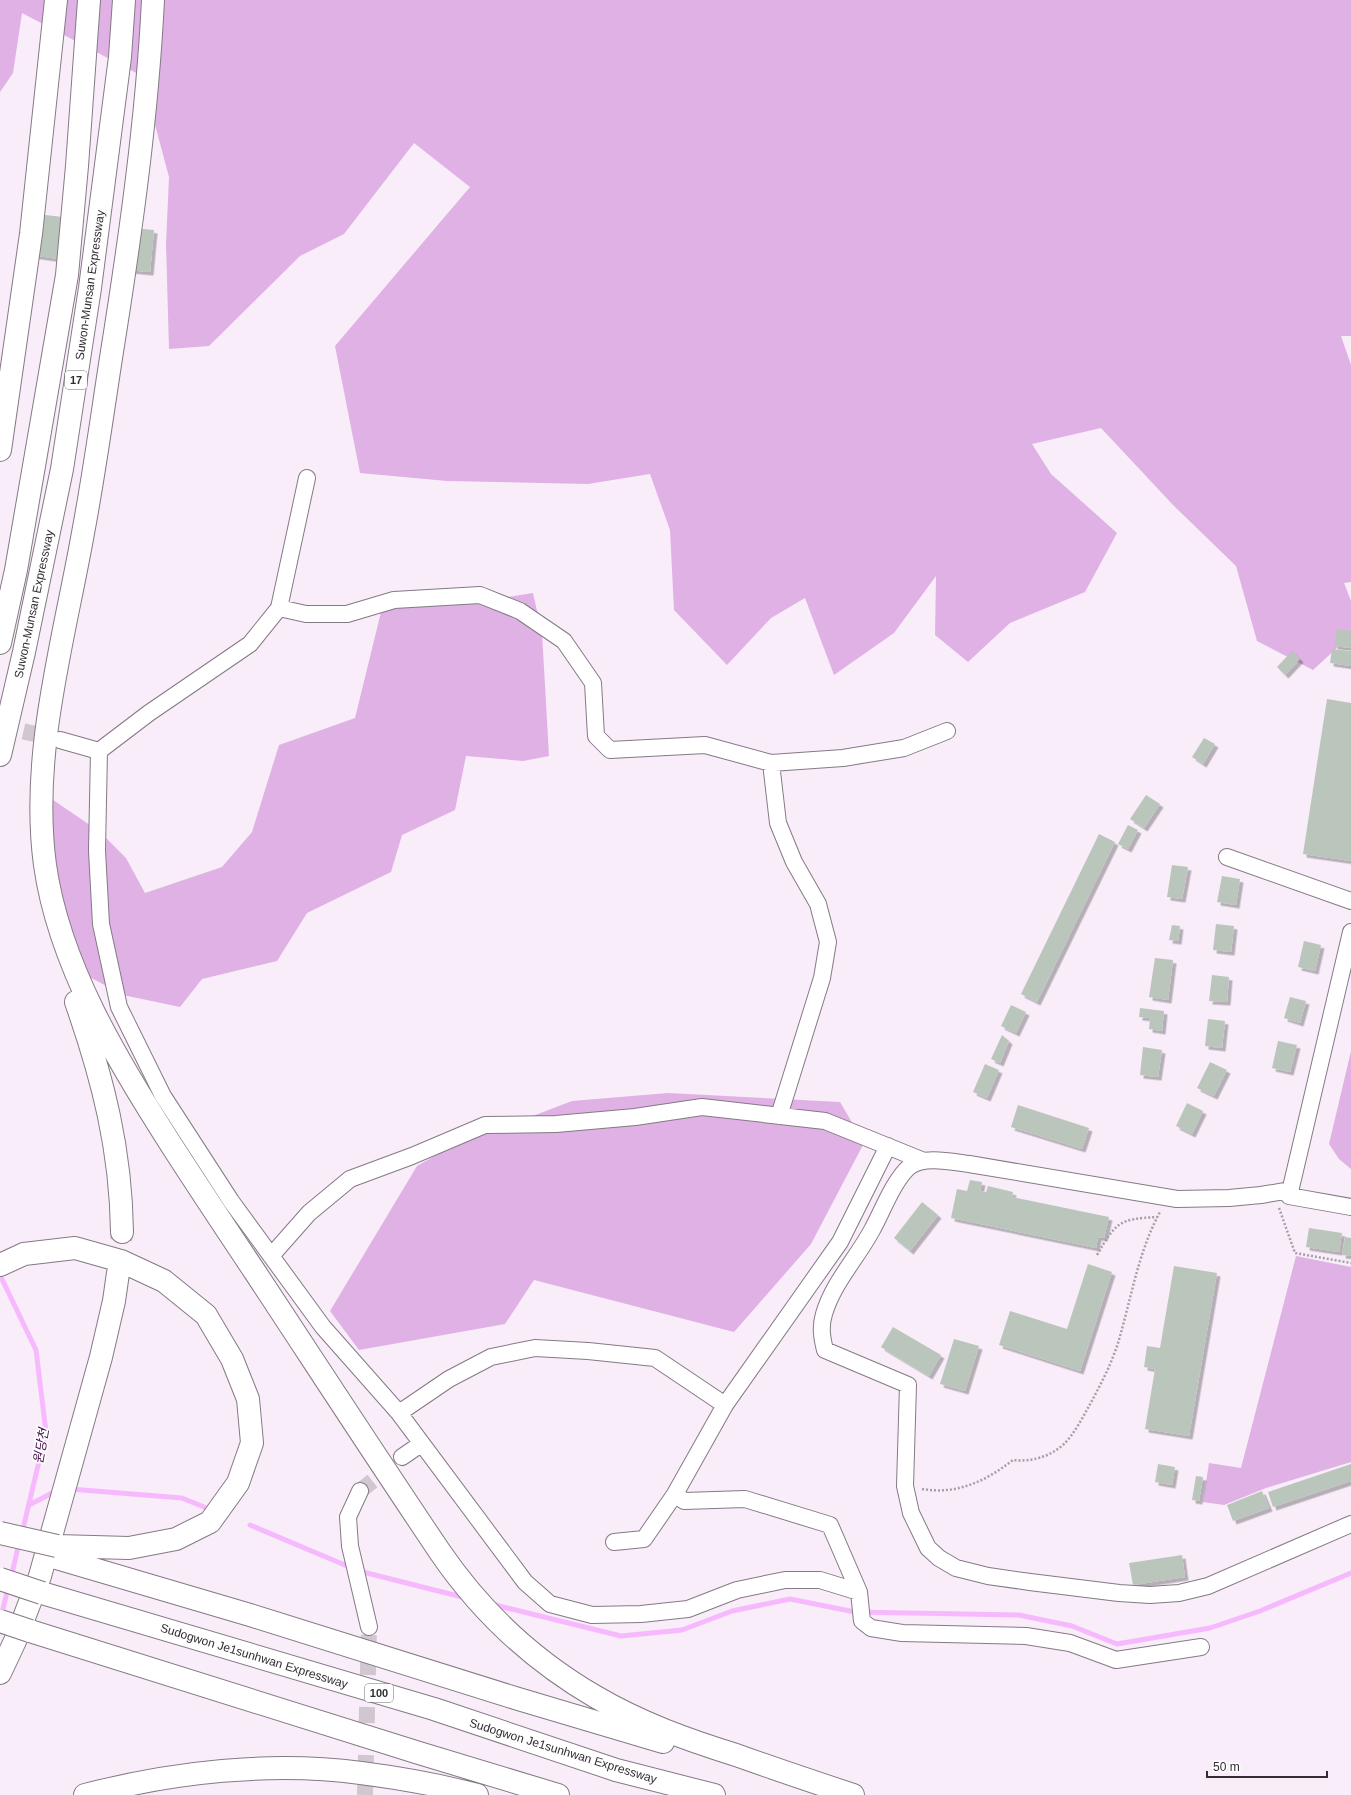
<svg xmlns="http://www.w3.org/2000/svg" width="1351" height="1795" font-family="Helvetica,'Noto Sans KR',sans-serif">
<defs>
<filter id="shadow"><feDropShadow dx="3.5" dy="3.5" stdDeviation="0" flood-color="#0004"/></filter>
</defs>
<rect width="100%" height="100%" fill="#f8edf9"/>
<!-- green -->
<path fill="#e0b1e4" d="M0 0H1351V336H1341L1351 365V582L1344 583 1351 601V635L1313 670 1257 641 1236 566 1173 505 1101 428 1032 444 1051 474 1117 533 1085 592 1010 623 968 662 935 635 936 576 894 633 834 675 805 598 771 618 727 665 674 610 670 530 650 474 588 484 447 481 360 473 335 346 470 187 414 143 344 234 300 256 209 346 169 349 166 244 169 177 142 76 22 13 13 73 0 92Z
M533 593 542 633 549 756 523 761 466 756 455 810 402 835 391 872 307 913 277 961 202 979 180 1007 123 995 86 975 65 915 40 791 100 832 126 858 145 893 222 867 252 832 279 745 355 718 382 608 457 605Z
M1351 1051V1169L1339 1159 1329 1144Z
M668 1093 840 1102 864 1143 811 1244 734 1332 534 1280 505 1324 359 1350 330 1311 417 1166 447 1149 572 1101Z
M1296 1256 1351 1267V1462L1266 1488 1224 1505 1203 1502 1209 1463 1241 1468Z"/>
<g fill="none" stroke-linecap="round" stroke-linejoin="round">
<!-- stream -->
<path stroke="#f7b9fe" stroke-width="5" d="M0 1275 36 1350 46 1432 22 1533
M70 1489 182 1498 204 1507
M29 1505 56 1491
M250 1525 352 1568
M359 1571 466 1598
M11 1578 19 1543
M491 1604 621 1636 682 1630 732 1611 790 1599 855 1612 1019 1615 1072 1626 1117 1644 1210 1628 1260 1611 1351 1573
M1 1617 8 1588"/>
</g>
<!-- building -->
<path fill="#bac6bb" filter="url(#shadow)" d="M37 214 71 218 65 260 32 255Z
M121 227 154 230 150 272 116 269Z
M1337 629 1351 631V648L1334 646Z
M1332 649 1351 651V666L1330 663Z
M1292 651 1300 659 1285 675 1277 667Z
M1327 699 1351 703V861L1303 854Z
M1204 738 1215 744 1203 764 1192 757Z
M1146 795 1160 804 1144 828 1130 819Z
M1128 825 1138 830 1128 849 1118 844Z
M1099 834 1115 842 1037 1002 1021 994Z
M1172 865 1188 867 1182 899 1167 897Z
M1222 876 1240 879 1236 905 1217 902Z
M1216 924 1234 926 1231 952 1213 950Z
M1172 925 1180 926 1178 941 1169 940Z
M1304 941 1321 945 1315 971 1298 967Z
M1155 958 1173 960 1168 1000 1149 997Z
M1212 975 1229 977 1227 1002 1209 1001Z
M1290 997 1306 1001 1300 1023 1284 1018Z
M1011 1005 1026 1012 1016 1033 1001 1026Z
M1140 1008 1164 1011 1162 1031 1149 1029 1150 1018 1139 1017Z
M1208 1019 1225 1021 1222 1048 1205 1046Z
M1002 1035 1009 1041 1000 1063 991 1059Z
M1278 1041 1297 1045 1290 1072 1272 1068Z
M1143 1047 1162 1050 1158 1077 1140 1075Z
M1210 1062 1227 1070 1214 1096 1197 1088Z
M985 1064 999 1070 987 1098 973 1092Z
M1187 1103 1203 1111 1192 1134 1176 1126Z
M1018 1105 1089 1128 1082 1149 1011 1127Z
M970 1180 982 1182 980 1191 986 1192 988 1186 1013 1192 1012 1197 1109 1217 1104 1238 1098 1237 1096 1248 951 1218 957 1189 967 1191Z
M922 1202 938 1215 910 1251 894 1238Z
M1309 1228 1342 1233 1339 1252 1306 1247Z
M1345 1237 1351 1238V1256L1342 1255Z
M1088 1264 1112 1272 1080 1371 999 1345 1010 1311 1067 1329Z
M1174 1266 1217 1273 1189 1436 1145 1429 1155 1369 1144 1367 1147 1346 1160 1348Z
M893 1327 941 1355 929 1376 881 1347Z
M954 1339 979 1346 965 1391 940 1384Z
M1158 1464 1175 1467 1172 1485 1155 1482Z
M1351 1464V1481L1273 1507 1268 1492Z
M1196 1476 1203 1477 1199 1501 1192 1500Z
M1262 1491 1269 1508 1233 1521 1227 1505Z
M1182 1555 1185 1577 1133 1585 1129 1563Z"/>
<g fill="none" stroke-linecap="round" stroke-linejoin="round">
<!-- minor-tunnel -->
<path stroke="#d0c7d1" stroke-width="16" stroke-dasharray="16 8" stroke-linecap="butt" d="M0 726 57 739
M360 1491 402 1457
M365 1795 369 1627"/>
<!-- highway-tunnel -->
<path stroke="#d0c7d1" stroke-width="22" stroke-dasharray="22 11" stroke-linecap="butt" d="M118 1273 122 1232"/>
<defs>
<path id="minor" d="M279 608 306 614H347L394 600 480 595 520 611 564 641 593 683 596 736 610 750 705 745 771 763 843 758 904 748 947 731
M60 740 99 751 97 851 101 924 119 1007 163 1096 231 1201 323 1327 399 1413 525 1582 550 1604 592 1615 641 1614 688 1609 737 1590 785 1580H820L859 1592
M99 751 149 713 250 644 279 608 307 478
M771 763 778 823 794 862 818 904 828 942 822 978 779 1116
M1227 857 1351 901
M1351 932 1289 1196 1351 1207
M1291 1190 1261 1195 1229 1198 1177 1199 969 1164C953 1162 923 1155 909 1167 894 1180 882 1212 872 1230 857 1258 833 1283 824 1314 820 1327 822 1338 825 1350L908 1385 905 1486 911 1513 928 1548 939 1558 956 1568 988 1576 1030 1582 1119 1593 1150 1595 1179 1593 1208 1586 1351 1524
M271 1256 309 1213 350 1179 412 1156 485 1125 556 1124 635 1117 702 1107 825 1121 924 1161
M399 1413 449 1379 491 1357 535 1348 588 1351 655 1358 725 1405
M402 1457 421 1444
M360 1491 348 1517 350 1546 369 1627
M675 1494 684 1501 745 1499 830 1525 859 1592 862 1621 871 1628 902 1633 1026 1636 1070 1643 1116 1660 1201 1647
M614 1542 644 1539 675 1494 725 1405 840 1242 888 1146"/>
<path id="highway" d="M153 0C147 120 130 239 111 358 102 416 94 475 83 533 64 640 30 755 45 865 59 965 118 1062 172 1146 199 1188 227 1230 255 1272 317 1366 378 1460 440 1552 481 1612 534 1661 596 1697 640 1723 688 1740 736 1755 775 1769 814 1782 853 1795
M0 450 31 234 56 0
M0 643 16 570 67 275 77 166 89 0
M0 755 24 652 62 469 90 288 120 57 124 0
M76 1002C103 1079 121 1150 122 1232
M0 1265 24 1254 75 1248 121 1261 164 1281 206 1315 232 1359 248 1399 252 1443 238 1483 210 1522 176 1539 129 1548 57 1546
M53 1557 250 1615 515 1698 663 1742
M42 1593 434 1709 616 1770 714 1795
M30 1631 419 1753 558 1795
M0 1673 15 1641 40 1576 101 1357 114 1301 118 1273
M85 1795C173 1772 271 1761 361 1773 400 1778 439 1785 477 1795"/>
</defs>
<!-- minor casing -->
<use href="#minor" stroke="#847a85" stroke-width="18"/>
<!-- highway casing -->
<use href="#highway" stroke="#847a85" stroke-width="24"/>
<!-- path -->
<path stroke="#a79fa8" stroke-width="2.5" stroke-dasharray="2 2" stroke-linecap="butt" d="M1279 1208 1295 1253 1351 1263
M1097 1255C1116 1222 1119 1219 1157 1217
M922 1489C957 1495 986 1481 1013 1460 1031 1462 1050 1457 1064 1444 1074 1434 1082 1419 1089 1406 1100 1386 1111 1365 1118 1343 1131 1300 1138 1252 1160 1212"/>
<!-- minor -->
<use href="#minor" stroke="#fff" stroke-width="16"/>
<!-- highway -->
<use href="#highway" stroke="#fff" stroke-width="22"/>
<defs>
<path id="highway-bridge" d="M0 1533 57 1546
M0 1579 42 1593
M0 1621 30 1631"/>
</defs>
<!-- highway-bridge casing -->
<use href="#highway-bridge" stroke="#847a85" stroke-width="24" stroke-linecap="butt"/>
<!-- highway-bridge -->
<use href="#highway-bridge" stroke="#fff" stroke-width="22"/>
</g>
<g text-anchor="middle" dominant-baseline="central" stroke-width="3.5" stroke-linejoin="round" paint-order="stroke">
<!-- shield labels -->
<g fill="#fefefe" stroke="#6e6c6f" stroke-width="1">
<rect x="65" y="371" width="22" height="18" rx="3"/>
<rect x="365" y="1684" width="28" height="18" rx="3"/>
</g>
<g font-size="11" font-weight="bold" fill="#312d32">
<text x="76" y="380">17</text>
<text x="379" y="1693">100</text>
</g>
<!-- street labels -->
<g font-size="12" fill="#312d32" stroke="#fefefe">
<text transform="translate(90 285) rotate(-82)">Suwon-Munsan Expressway</text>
<text transform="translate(34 604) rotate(-78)">Suwon-Munsan Expressway</text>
<text transform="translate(254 1656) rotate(17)">Sudogwon Je1sunhwan Expressway</text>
<text transform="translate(563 1751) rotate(17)">Sudogwon Je1sunhwan Expressway</text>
</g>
<!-- water labels -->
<g font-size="13" font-style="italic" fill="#430c4a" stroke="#fefefe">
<text transform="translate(41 1446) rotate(-80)">원당천</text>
</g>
</g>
<!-- scale -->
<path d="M1207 1771v6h120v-6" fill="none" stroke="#312d32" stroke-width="2"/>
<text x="1213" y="1771" font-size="12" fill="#312d32" stroke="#fefefe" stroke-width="3" paint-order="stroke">50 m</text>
</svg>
